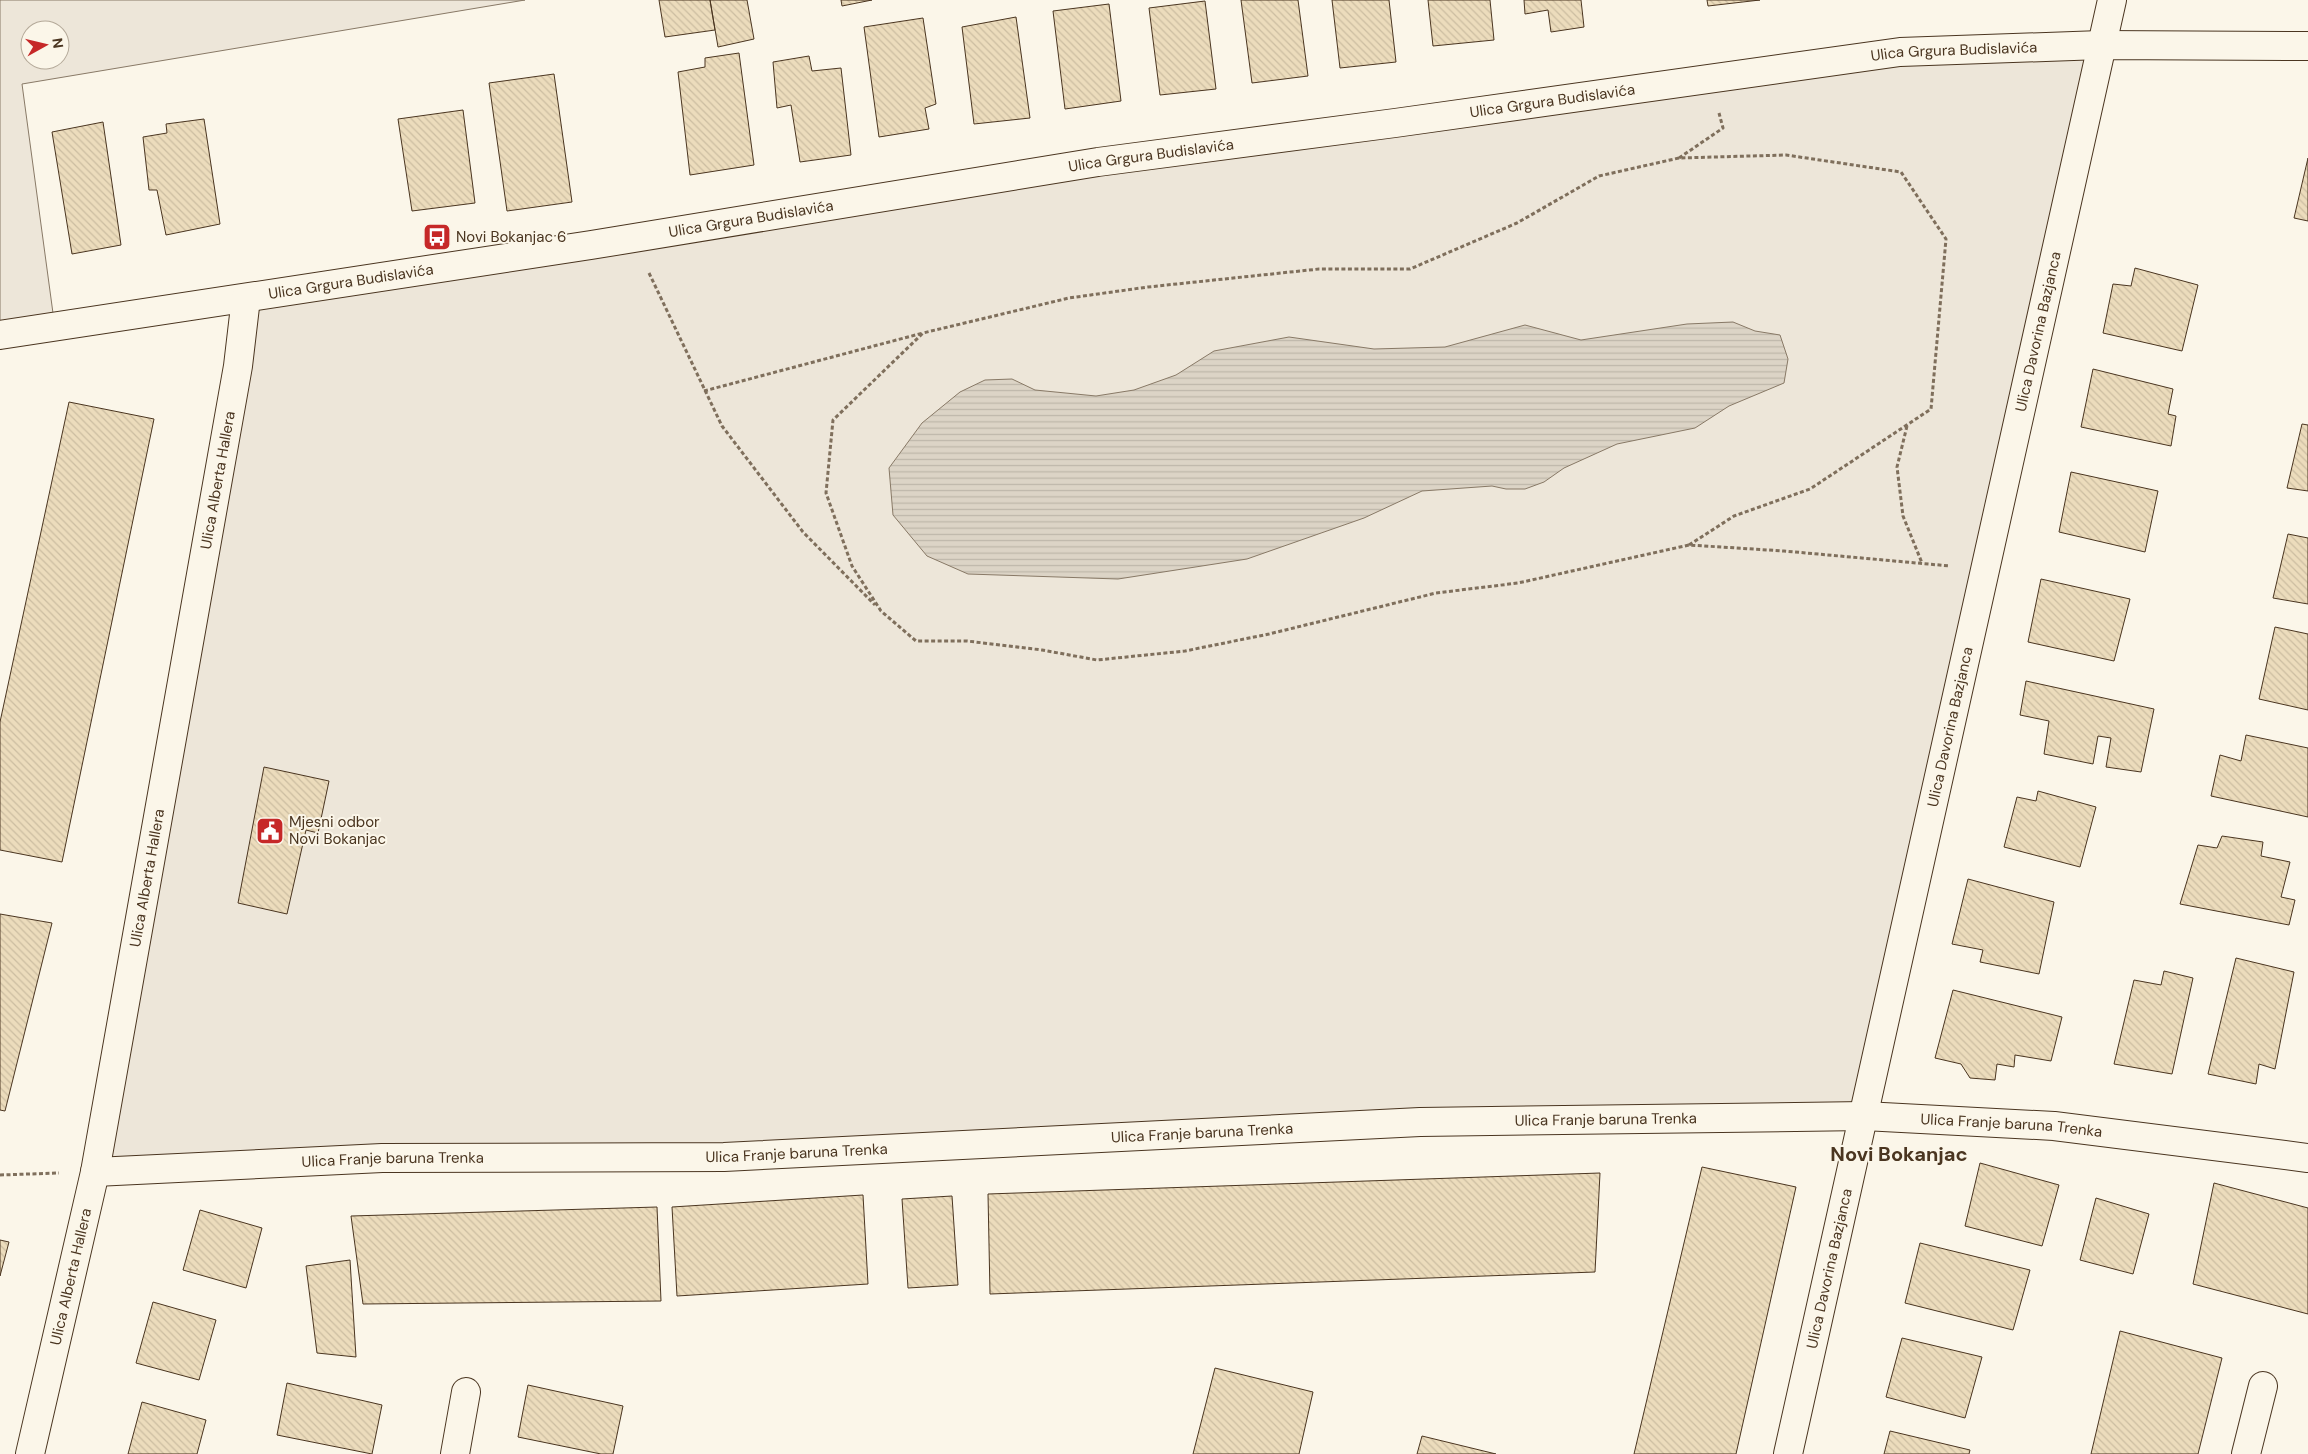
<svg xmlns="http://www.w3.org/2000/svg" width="2308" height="1454" font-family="'DM Sans',sans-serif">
<defs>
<pattern id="water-rules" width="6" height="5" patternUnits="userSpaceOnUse" patternTransform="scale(1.25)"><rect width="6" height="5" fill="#dcd4c6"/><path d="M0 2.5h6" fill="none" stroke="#beb7aa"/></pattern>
<pattern id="building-back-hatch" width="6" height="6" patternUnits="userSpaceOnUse" patternTransform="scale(1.25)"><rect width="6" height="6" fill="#ecdcbc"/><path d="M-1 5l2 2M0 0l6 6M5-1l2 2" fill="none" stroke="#ccbda1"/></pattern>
</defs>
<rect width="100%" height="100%" fill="#fbf6e9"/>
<!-- green -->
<path fill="#ede6d9" stroke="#887966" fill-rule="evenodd" d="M0 0H525L22 84 55 328 0 335ZM30 30H60V60H30Z
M2101 45 1864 1116 95 1172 246 298 1710 78Z"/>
<!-- water -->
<path fill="url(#water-rules)" stroke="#887966" d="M1733 322 1755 331 1780 335 1788 359 1784 383 1729 406 1695 428 1617 444 1564 468 1544 482 1525 489H1506L1492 486 1422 491 1364 518 1247 559 1118 579 968 574 927 556 893 515 889 468 922 423 960 392 985 380 1012 379 1035 390 1096 396 1134 390 1176 375 1214 351 1289 337 1374 349 1445 347 1525 325 1581 340 1687 324Z"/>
<!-- building -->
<path fill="url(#building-back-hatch)" stroke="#4a3520" d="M659 0H710L715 30 665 37Z
M710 0H747L754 39 718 47Z
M841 0H872L842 6Z
M1241 0H1298L1308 76 1252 83Z
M1332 0H1389L1396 62 1340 68Z
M1428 0H1490L1494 40 1433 46Z
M1524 0H1581L1584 27 1551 32 1548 10 1525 14Z
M1707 0H1760L1708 6Z
M1205 1 1216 89 1160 95 1149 8Z
M1109 4 1121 101 1065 109 1053 11Z
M1016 17 1030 118 974 124 962 27Z
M923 18 936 104 925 108 929 129 879 137 864 27Z
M739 53 754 165 690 175 678 72 705 67V58Z
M809 56 812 71 841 68 851 155 800 162 791 105 777 108 773 62Z
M554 74 572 202 507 211 489 83Z
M463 110 475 203 412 211 398 119Z
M204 119 220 224 166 235 157 190H149L143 137 167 133 166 124Z
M103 122 121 245 72 254 52 132Z
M2308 158V221L2294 218Z
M2135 268 2198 285 2182 351 2103 333 2113 284 2131 286Z
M2093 369 2173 389 2168 414 2176 416 2171 446 2081 427Z
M69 402 154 419 62 862 0 850V722Z
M2302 424 2308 425V491L2287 488Z
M2071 472 2158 491 2145 552 2059 532Z
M2288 534 2308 538V604L2273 598Z
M2041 579 2130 599 2114 661 2028 642Z
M2275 627 2308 634V710L2259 699Z
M2026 681 2154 709 2141 772 2106 767 2111 738 2098 736 2093 764 2044 754 2049 721 2020 715Z
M2246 735 2308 748V817L2211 796 2220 755 2241 761Z
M264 767 329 781 318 833 306 830 287 914 238 903Z
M2038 791 2096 807 2080 867 2004 847 2017 797 2036 801Z
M2222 836 2263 842 2261 856 2290 862 2281 897 2295 900 2289 925 2180 904 2198 845 2217 848Z
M1968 879 2054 902 2039 974 1980 962 1983 950 1952 944Z
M0 914 52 923 5 1111 0 1110Z
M2236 958 2294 972 2275 1069 2259 1064 2256 1084 2208 1074Z
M2164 971 2193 978 2172 1074 2114 1064 2134 980 2161 985Z
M1953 990 2062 1017 2051 1061 2015 1055 2014 1067 1997 1064 1995 1080 1970 1078 1961 1064 1935 1058Z
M1980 1163 2059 1185 2042 1246 1965 1226Z
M1702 1167 1796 1187 1736 1454H1634Z
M1600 1173 1595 1272 990 1294 988 1194Z
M2214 1183 2308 1208V1314L2193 1284Z
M863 1195 868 1284 677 1296 672 1207Z
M952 1196 958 1285 908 1288 902 1199Z
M2096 1198 2149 1214 2133 1274 2080 1260Z
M657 1207 661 1301 363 1304 351 1216Z
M200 1210 262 1228 246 1288 183 1270Z
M0 1240 9 1242 0 1276Z
M1920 1243 2030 1270 2013 1330 1905 1303Z
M350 1260 356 1357 317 1353 306 1266Z
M153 1302 216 1320 199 1380 136 1363Z
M2120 1331 2222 1358 2198 1454H2091Z
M1902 1338 1982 1357 1965 1418 1886 1397Z
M1215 1368 1313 1392 1299 1454H1193Z
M287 1383 382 1405 372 1454 277 1435Z
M528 1385 623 1406 613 1454H601L518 1437Z
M142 1402 206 1420 197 1454H128Z
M1890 1431 1970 1450 1969 1454H1884Z
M1422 1436 1496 1454H1417Z"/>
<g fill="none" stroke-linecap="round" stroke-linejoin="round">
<defs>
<g id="minor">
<path id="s1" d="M0 335 591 245 1098 162 1395 123 1900 52 2101 45 2308 46"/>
<path id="s2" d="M95 1172 382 1158 724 1157 1420 1122 1864 1116 2054 1126 2308 1158"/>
<path id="s3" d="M30 1454 95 1172 238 366 246 298"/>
<path d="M455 1454 466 1392"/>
<path id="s4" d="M1788 1454 2112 0"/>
<path d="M2246 1454 2263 1386"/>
</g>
</defs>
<!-- minor casing -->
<use href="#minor" stroke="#4a3520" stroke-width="30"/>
<!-- path -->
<path stroke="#7f6f5c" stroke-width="3" stroke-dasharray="4 2.5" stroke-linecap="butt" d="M1679 158 1723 128 1719 113
M649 273 722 426 803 532 875 605
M704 391 923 333
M1907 426 1897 467 1903 516 1922 563
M1689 545 1734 516 1810 489 1931 409 1946 239 1901 172 1786 155 1679 158 1599 176 1517 223 1410 269H1319L1148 287 1069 298 923 333 833 420 826 493 852 566 881 611 916 641H967L1042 650 1097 660 1185 651 1269 634 1436 593 1518 583 1689 545 1784 551 1950 566
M0 1175 59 1173"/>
<!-- minor -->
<use href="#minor" stroke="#fbf6e9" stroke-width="28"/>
</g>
<!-- icons -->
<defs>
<symbol id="bus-square" viewBox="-11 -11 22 22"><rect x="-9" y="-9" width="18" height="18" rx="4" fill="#c62828" stroke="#fbf6e9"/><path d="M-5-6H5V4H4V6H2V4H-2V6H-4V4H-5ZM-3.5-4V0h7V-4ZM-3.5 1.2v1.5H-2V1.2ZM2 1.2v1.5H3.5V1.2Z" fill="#fff"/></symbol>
<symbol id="civic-square" viewBox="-11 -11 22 22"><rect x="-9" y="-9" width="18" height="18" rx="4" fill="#c62828" stroke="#fbf6e9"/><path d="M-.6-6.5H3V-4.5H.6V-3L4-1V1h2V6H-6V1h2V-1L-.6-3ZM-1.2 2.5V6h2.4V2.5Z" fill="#fff"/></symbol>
</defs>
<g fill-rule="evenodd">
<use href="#bus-square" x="421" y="221" width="32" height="32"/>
<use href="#civic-square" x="254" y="815" width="32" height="32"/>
</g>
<g text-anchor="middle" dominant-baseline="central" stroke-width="4" stroke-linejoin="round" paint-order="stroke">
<!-- street labels -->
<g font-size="15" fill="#4a3520" stroke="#fbf6e9">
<text stroke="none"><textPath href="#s1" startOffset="1975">Ulica Grgura Budislavića</textPath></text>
<text stroke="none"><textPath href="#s1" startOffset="1570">Ulica Grgura Budislavića</textPath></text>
<text stroke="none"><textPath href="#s1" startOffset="1165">Ulica Grgura Budislavića</textPath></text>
<text stroke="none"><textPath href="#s1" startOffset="760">Ulica Grgura Budislavića</textPath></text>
<text stroke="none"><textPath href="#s1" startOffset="355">Ulica Grgura Budislavića</textPath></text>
<text stroke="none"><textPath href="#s4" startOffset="1150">Ulica Davorina Bazjanca</textPath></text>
<text stroke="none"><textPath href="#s3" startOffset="992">Ulica Alberta Hallera</textPath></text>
<text stroke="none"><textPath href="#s4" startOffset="745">Ulica Davorina Bazjanca</textPath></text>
<text stroke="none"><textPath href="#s3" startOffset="588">Ulica Alberta Hallera</textPath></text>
<text stroke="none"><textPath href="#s2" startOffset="1512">Ulica Franje baruna Trenka</textPath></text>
<text stroke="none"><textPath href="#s2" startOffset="1918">Ulica Franje baruna Trenka</textPath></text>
<text stroke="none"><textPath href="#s2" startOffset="1108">Ulica Franje baruna Trenka</textPath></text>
<text stroke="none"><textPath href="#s2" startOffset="702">Ulica Franje baruna Trenka</textPath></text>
<text stroke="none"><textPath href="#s2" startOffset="298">Ulica Franje baruna Trenka</textPath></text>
<text stroke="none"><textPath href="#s4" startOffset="190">Ulica Davorina Bazjanca</textPath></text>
<text stroke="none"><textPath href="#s3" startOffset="182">Ulica Alberta Hallera</textPath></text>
</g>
<!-- poi labels -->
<g font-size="15" fill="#4a3520" stroke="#fbf6e9" text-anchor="start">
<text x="456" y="237">Novi Bokanjac 6</text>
<text x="289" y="822">Mjesni odbor<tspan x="289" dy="17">Novi Bokanjac</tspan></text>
</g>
<!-- district labels -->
<g font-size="20" font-weight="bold" fill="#4a3520" stroke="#fbf6e9">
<text x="1899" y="1154">Novi Bokanjac</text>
</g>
</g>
<!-- north arrow -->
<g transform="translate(45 45) rotate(82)"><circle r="24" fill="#fbf6e9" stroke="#b4a999"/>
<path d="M0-4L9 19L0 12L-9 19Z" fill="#c62828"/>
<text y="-8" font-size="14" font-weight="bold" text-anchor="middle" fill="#4a3520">N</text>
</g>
</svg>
